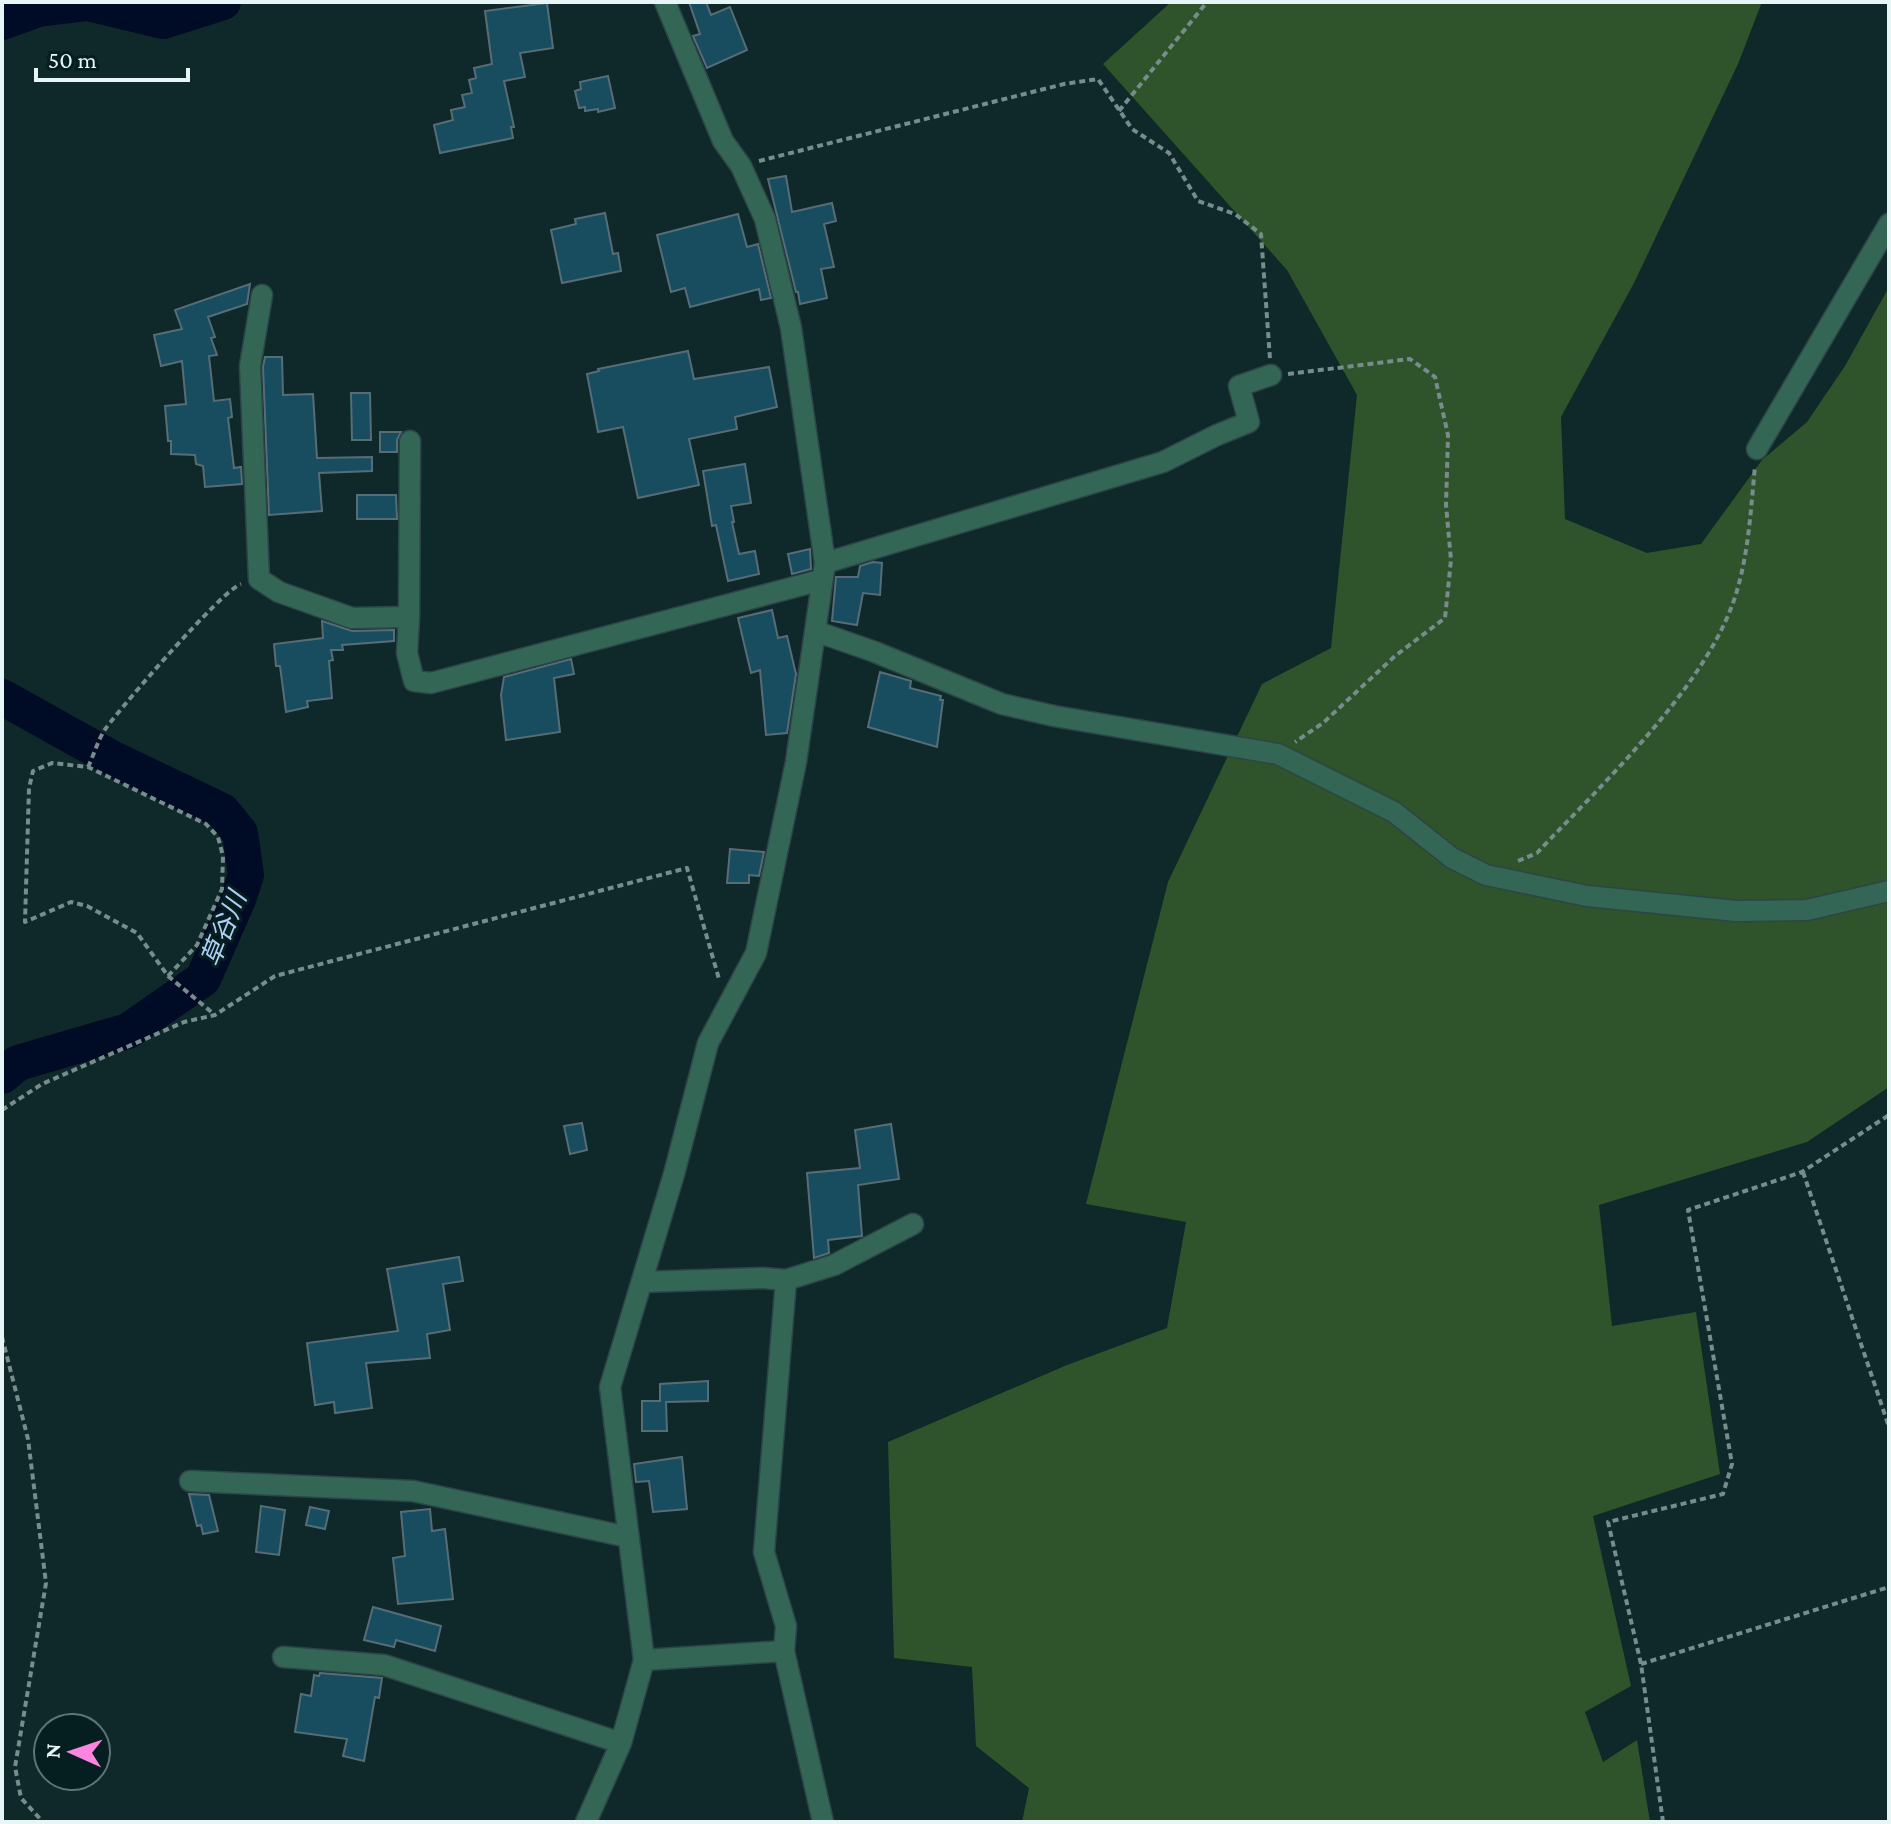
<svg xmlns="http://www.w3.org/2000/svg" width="1891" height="1824" font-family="'Crimson Pro','Noto Sans JP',serif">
<rect width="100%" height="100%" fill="#0f2829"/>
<!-- forest -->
<path fill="#2f532a" d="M1171 2H1762L1738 64 1634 283 1561 417 1565 519 1647 553 1701 544 1762 460 1807 422 1845 366 1889 287V1087L1807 1142 1599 1205 1612 1326 1696 1312 1720 1474 1593 1516 1631 1686 1585 1712 1603 1762 1637 1740 1650 1822H1022L1029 1788 976 1746 972 1667 894 1658 888 1442 1067 1365 1167 1328 1186 1222 1086 1204 1168 882 1262 684 1331 648 1357 395 1287 270 1103 64Z"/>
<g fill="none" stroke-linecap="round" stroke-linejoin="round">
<!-- river -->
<path stroke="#000b25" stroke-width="36" d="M2 22 38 9 88 3 163 21 223 2
M2 697 113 759 222 811 240 833 246 875 238 899 203 979 128 1031 18 1063 2 1076"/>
</g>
<!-- building -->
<path fill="#184c5f" stroke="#566d77" stroke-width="2" d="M689 2H706L711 15 730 7 747 50 707 68 693 36 700 34Z
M547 3 553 48 520 53 525 77 504 81 514 127H511L513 138 440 153 434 125 453 120 451 110 465 107 462 95 472 93 469 80 476 78 474 68 492 64 485 11Z
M608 76 615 108 598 112V109L585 111V107L579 108 575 91 581 89 580 82Z
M786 176 792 212 832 203 836 221 824 224 834 267 821 269 827 298 800 304 798 292H796L768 179Z
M605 213 613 254 618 253 621 271 562 283 551 230 576 224 575 219Z
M738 214 747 247 758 244 771 298 761 300 759 289 690 307 685 288 671 292 657 235Z
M250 284 247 304 208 317 215 337 211 338 217 355 209 356 214 401 230 399 232 417 228 418 234 468 241 467 242 484 205 487 203 466 196 464 195 455 171 454V441H168L165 406 186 404 182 361 161 366 154 335 182 329 175 310Z
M688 351 694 379 769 367 777 407 735 417 737 429 689 439 699 485 638 498 623 427 598 432 587 374 599 371 598 369Z
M265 357H282L283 395 313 394 317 458 372 457V471L319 473 322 511 269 515 263 367Z
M351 393H370L371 440H352Z
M380 432H401L397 440V452H380Z
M745 464 751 503 731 506 734 522H732L739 554 755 551 759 574 728 581 716 525 712 526 703 471Z
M357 495H396L397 519H357Z
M810 549 811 569 792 574 788 554Z
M873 562 882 563 880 595 863 593 857 625 832 621 836 577H858L860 566Z
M772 610 778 638 787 636 796 674 787 733 766 735 760 670 751 673 738 618Z
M322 621 352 631 394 630V641L342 645 343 650H331L333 660 329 661 332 698 307 701 308 707 286 712 280 666H276L274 644 323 638Z
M571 659 574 674 554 678 560 732 506 740 501 695 504 677Z
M880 672 911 681 910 688 941 696 940 700H943L937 747 868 727Z
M730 849 764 852 759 876 749 875V883H727Z
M582 1123 587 1150 570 1154 564 1126Z
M891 1124 899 1179 858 1185 862 1236 828 1240 829 1253 814 1258 807 1173 860 1168 855 1130Z
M459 1257 463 1281 443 1284 450 1330 427 1334 430 1358 366 1363 372 1408 335 1413 334 1402 315 1405 307 1343 398 1331 387 1269Z
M708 1381V1401L666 1402 667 1431H642V1401H660V1384Z
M682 1457 687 1509 653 1512 649 1481 636 1482 634 1464Z
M189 1494 209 1495 218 1531 203 1534 201 1525 197 1526Z
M261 1506 285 1510 279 1555 256 1552Z
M310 1507 329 1511 325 1529 306 1525Z
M430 1509 432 1531 445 1529 453 1599 398 1604 393 1558 405 1556 401 1512Z
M373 1607 441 1626 435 1651 396 1640 394 1647 364 1640Z
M320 1673 382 1678 379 1698 375 1697 364 1761 343 1756 347 1739 295 1732 301 1694 311 1696 314 1675 319 1676Z"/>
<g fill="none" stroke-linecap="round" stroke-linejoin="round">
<defs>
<path id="street" d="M262 295 250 366 259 579 279 592 352 618 409 617 407 653 414 681 431 683 821 580
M1757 449 1889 224
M825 563 1163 462 1217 435 1249 422 1239 386 1271 375
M409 617 410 441
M815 631 875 652 1002 704 1054 716 1278 754 1394 812 1452 858 1486 875 1587 896 1736 911 1807 910 1889 891
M642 1282 763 1278 786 1280 834 1265 913 1224
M190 1481 413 1491 628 1537
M784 1651 786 1626 764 1552 786 1280
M283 1657 384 1665 621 1743
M644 1660 784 1651 823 1822
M586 1822 621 1743 644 1660 610 1387 674 1174 708 1043 756 953 796 762 825 563 791 328 765 219 741 166 723 141 665 2"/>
</defs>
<!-- street casing -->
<use href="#street" stroke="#2d4546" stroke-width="23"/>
<!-- path -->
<path stroke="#778c8c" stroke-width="4" stroke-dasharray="6 4" stroke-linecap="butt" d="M1119 111 1207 2
M759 161 1064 84 1098 79 1132 129 1169 153 1198 201 1235 214 1261 234 1270 359
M1288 374 1410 359 1435 377 1448 435 1446 505 1451 560 1445 618 1395 656 1323 723 1295 742
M88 767C94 755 98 739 106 728 123 705 221 591 241 584
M1518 861 1537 853C1603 783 1713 681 1738 587 1749 548 1751 507 1755 466
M168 976 197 945 222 889 223 856 218 837 206 824 88 767 52 763 33 771 29 788 25 922 71 902 87 906 137 933 168 976 215 1015
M2 1110 42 1084 184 1022 215 1015 275 976 687 868 719 979
M1803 1172 1889 1427
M2 1337 28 1439 46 1583 15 1767 21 1798 43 1822
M1641 1664 1889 1587
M1663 1822 1641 1664 1608 1522 1723 1494 1732 1464 1688 1210 1802 1172 1889 1115"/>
<!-- street -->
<use href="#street" stroke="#365" stroke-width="20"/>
</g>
<g text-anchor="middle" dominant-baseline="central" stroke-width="6" stroke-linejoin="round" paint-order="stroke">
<!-- water labels -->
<g font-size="26" font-style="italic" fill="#afcff6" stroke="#051e1f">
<text transform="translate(224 929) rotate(-68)">草谷川</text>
</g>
</g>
<!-- border -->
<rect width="1891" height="1824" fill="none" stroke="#e6f5f5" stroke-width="8"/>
<!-- north arrow -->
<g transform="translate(72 1752) rotate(273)"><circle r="38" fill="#051e1f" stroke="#5f7475" stroke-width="2"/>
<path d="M0-6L14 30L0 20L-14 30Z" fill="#fe85df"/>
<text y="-12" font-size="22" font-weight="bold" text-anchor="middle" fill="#e6f5f5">N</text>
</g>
<!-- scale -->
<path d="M36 68v12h152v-12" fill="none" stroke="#e6f5f5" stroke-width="4"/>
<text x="48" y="68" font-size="24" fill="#e6f5f5" stroke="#051e1f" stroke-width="6" paint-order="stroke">50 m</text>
</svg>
